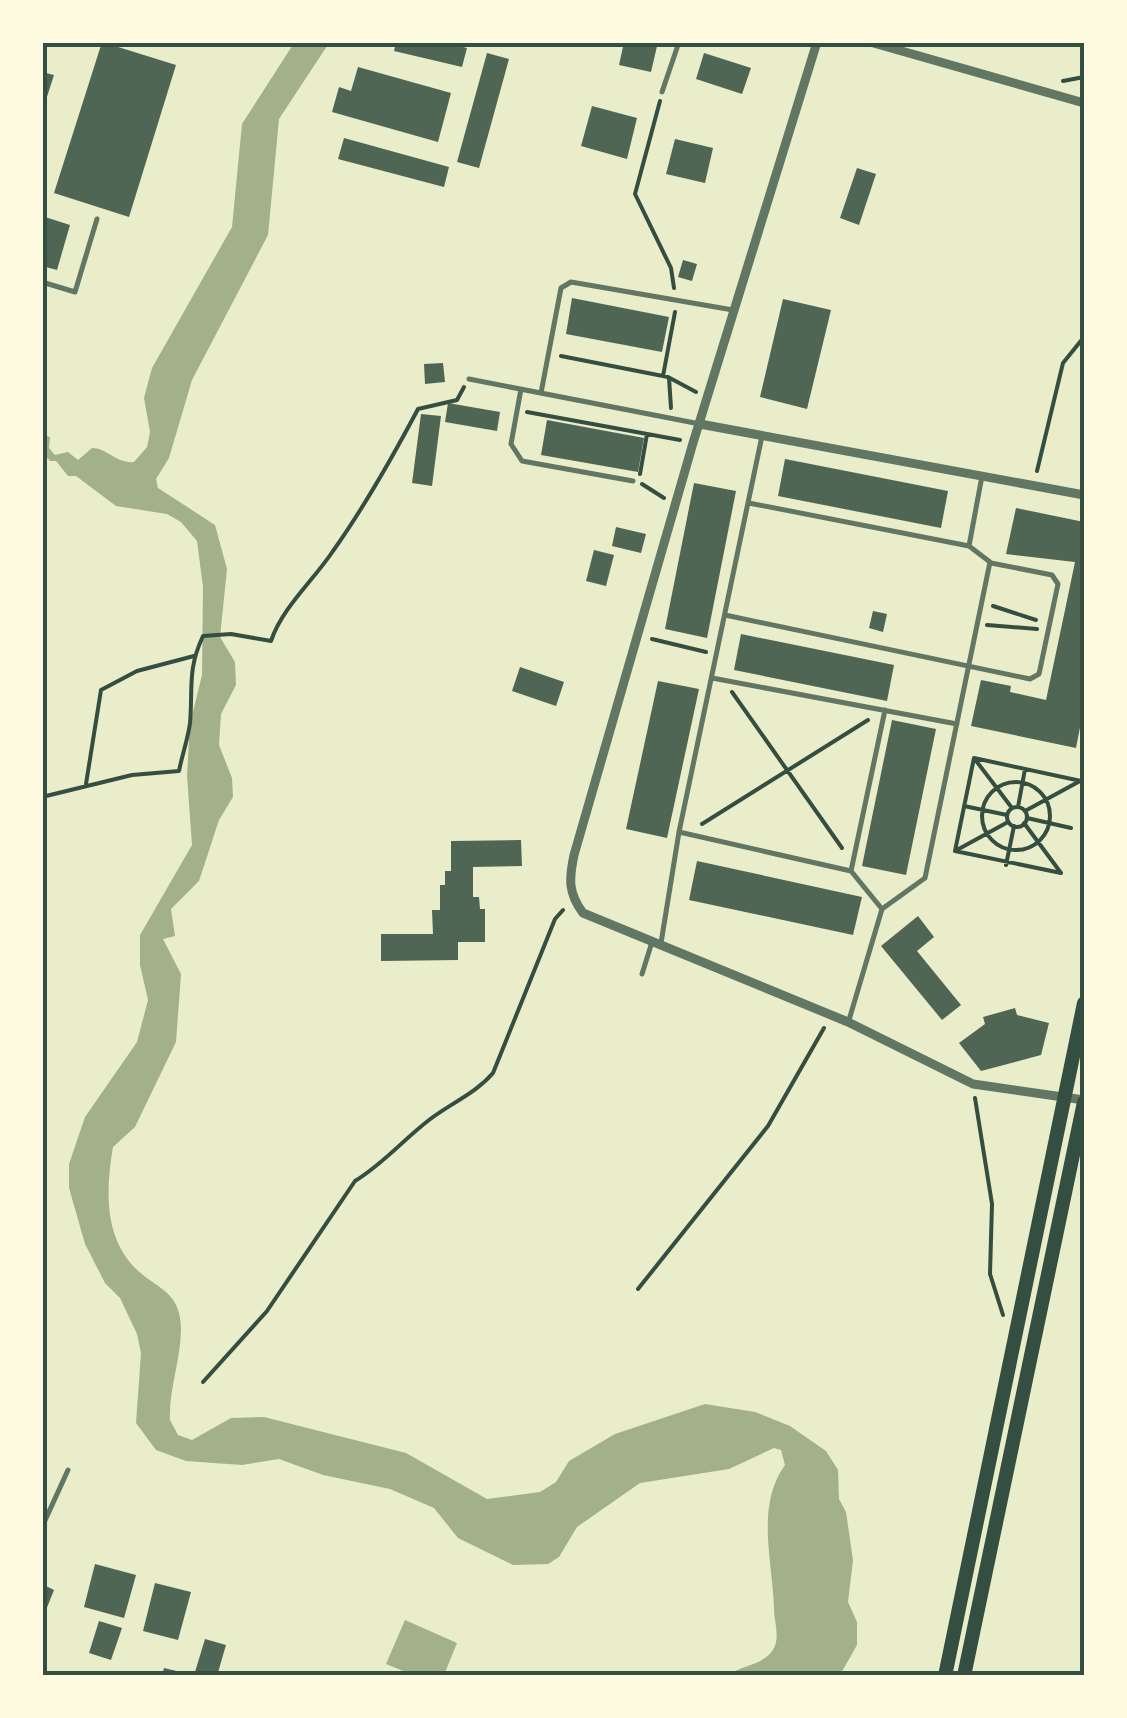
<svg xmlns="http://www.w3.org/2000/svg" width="1127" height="1718" font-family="'Nunito Sans',sans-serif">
<rect width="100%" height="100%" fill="#e9edc9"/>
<!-- water -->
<path fill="#a3b18a" d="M294 43H329L279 119 268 235 192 380 169 458 156 479 158 488 215 525 227 569 220 637 235 662 236 685 221 714 219 745 232 778 233 797 219 820 199 881 171 909 175 936 163 939 181 974 176 1042 135 1127 113 1147C105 1193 104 1244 143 1275 158 1287 174 1293 179 1313 187 1343 168 1386 170 1420L178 1435 192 1440 231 1418 264 1417 406 1453 487 1499 540 1492 556 1482 569 1461 615 1434 705 1404 755 1412 790 1426 826 1451 838 1470 839 1499 846 1512 853 1560 848 1602 857 1622V1645L840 1675H728C742 1665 765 1665 774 1648 780 1636 774 1621 774 1609 773 1561 755 1507 785 1465L781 1450 774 1448 729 1469 640 1483 577 1527 559 1557 548 1564 513 1565 458 1538 434 1508 390 1489 323 1475 279 1459 242 1465 186 1461 156 1450 136 1423 141 1353 137 1334 120 1298 105 1283 85 1244 69 1188V1164L85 1117 137 1042 148 1000 140 965V935L192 845 187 776 190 724 202 675 203 587 197 541 181 522 167 514 116 506 76 476H68L56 461H50L43 453 42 435 50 437 49 448 55 455 68 452 78 460 92 448C107 448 117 464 134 462L147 447 150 432 144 398 152 368 232 227 242 124Z
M405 1620 457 1643 444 1675H413L386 1664Z"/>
<!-- building -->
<path fill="#4f6655" d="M102 42 176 65 129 217 54 193Z
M396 42H444L467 48 462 67 394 51Z
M624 42H658L651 72 619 65Z
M487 53 509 59 479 168 457 162Z
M704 53 751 68 742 94 696 79Z
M358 67 451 93 438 142 332 112 339 87 351 91Z
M42 72 54 75 46 100 42 99Z
M592 106 637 118 627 159 581 146Z
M344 138 449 167 444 187 338 159Z
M675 139 713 148 705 183 666 174Z
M857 168 876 174 859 225 840 218Z
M42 216 70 225 57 270 42 266Z
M683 260 697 264 692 281 678 277Z
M572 298 669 317 662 352 566 334Z
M783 299 831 310 807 409 760 397Z
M443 363 445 382 425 384 424 364Z
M448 403 500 412 497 431 445 422Z
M421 414 441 416 432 486 412 483Z
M547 420 644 438 638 472 541 455Z
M785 459 948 491 941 528 778 496Z
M694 483 736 491 707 638 665 629Z
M1016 508 1084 522V707L1076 748 971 726 981 680 1011 686 1010 692 1046 700 1065 610 1075 562 1006 554Z
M616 527 646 534 641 553 612 546Z
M594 550 614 555 606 586 586 581Z
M873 611 887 614 883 632 869 628Z
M741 634 894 665 887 701 734 670Z
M520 667 564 682 556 706 512 691Z
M658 681 699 689 667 838 626 829Z
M892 720 936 729 906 875 862 866Z
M521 840 522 866 473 867V897H479L480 909H485V942H458V960L381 961V934H433L432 910H440V885H445V871H451V841Z
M697 861 862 897 853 935 689 900Z
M918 916 934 937 917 951 961 1005 942 1020 881 946Z
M1015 1008 1017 1015 1049 1023 1041 1055 981 1071 959 1043 985 1024 983 1017Z
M95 1564 136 1575 124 1618 84 1607Z
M155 1583 191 1592 178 1640 143 1631Z
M42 1584 54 1590 46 1610 42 1608Z
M99 1621 122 1628 111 1660 89 1653Z
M205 1639 226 1645 217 1676 195 1672Z
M164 1668 189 1674 188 1676H162Z"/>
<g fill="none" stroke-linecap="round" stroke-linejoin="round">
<!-- path -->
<path stroke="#344e41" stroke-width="4" d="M1063 81 1084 77
M660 101 635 194 671 268 674 288
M561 356 668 377 696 392
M663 376 675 312
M669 378 671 408
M527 412 680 440
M1037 471 1063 363 1084 337
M640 474 647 434
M642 484 664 498
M993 606 1036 620
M987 625 1037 629
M652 639 706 652
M732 692 842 848
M974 758 1081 781
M974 758 1012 808
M982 816a34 34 0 1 1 68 0a34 34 0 1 1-68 0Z
M86 784 101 690 137 671 194 656
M42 797 132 775 179 771C182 755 188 739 190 723 193 689 187 670 203 636L231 634 271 641C282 608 313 581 333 551 365 506 392 458 418 409L457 400 464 387
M964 806 1007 815
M1018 807 1025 769
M1007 817a10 10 0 1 1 20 0a10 10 0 1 1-20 0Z
M1025 811 1080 781
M1027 818 1071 828
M1024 823 1061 873
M702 824 868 720
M955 851 1061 873
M955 851 974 758
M955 851 1008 822
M1006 865 1014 826
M975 1098 992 1204 990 1274 1003 1315
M638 1289 768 1126 824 1028
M203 1382 267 1311 355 1181C383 1164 403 1140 429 1120 451 1103 475 1094 493 1073L555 919 563 910"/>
<!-- service -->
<path stroke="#617663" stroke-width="5" d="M662 92 679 42
M42 282 75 292 97 219
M469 379 700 424
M521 389 511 444 522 461 633 481
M541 393 561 288 571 282 733 310
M749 503 969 546 990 562 925 878 882 909 849 1020
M969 546 982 476
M725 615 1030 679 1039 674 1058 584 1052 575 991 563
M712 678 957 724
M679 832 851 871 882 909
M851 871 885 710
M661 943 679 832 762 436
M642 974 652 942
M42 1527 68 1470"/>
<!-- minor -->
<path stroke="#617663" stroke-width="9" d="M817 42 693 443 574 855C569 879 568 893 583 913L848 1022 973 1084 1084 1100
M870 42 1084 103
M700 424 1084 495"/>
<!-- primary -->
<path stroke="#344e41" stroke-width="14" d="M945 1676 1084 1003
M964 1676 1084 1102"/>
</g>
<!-- border -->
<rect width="1127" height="1718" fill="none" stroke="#fefae0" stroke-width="90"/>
<rect x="45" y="45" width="1037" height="1628" fill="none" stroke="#344e41" stroke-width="4"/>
</svg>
